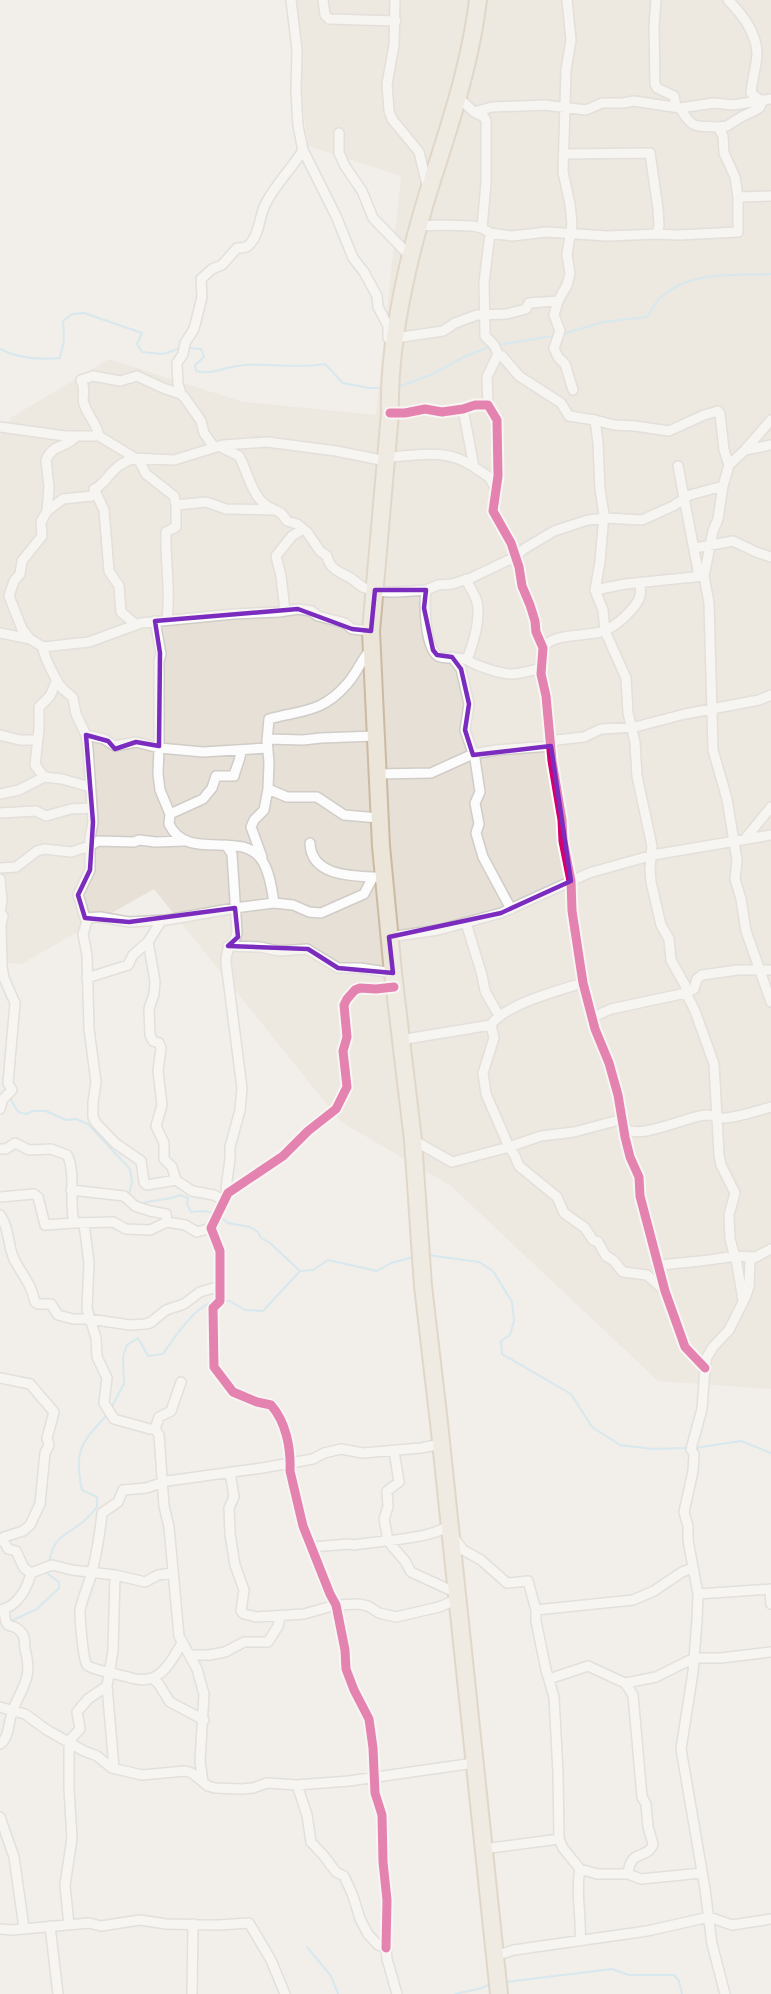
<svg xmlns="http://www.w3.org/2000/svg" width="771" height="1994" font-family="'Noto Sans',sans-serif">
<rect width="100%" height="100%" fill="#f2eeea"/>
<!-- residential -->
<path fill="#e6e0d6" d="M289 0H771V1389L658 1381 451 1186 341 1122 154 889 21 964 0 962V435L12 417 109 359 243 402 376 415 401 176 308 146Z"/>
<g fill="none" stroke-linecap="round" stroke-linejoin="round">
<!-- stream -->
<path stroke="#b5dff4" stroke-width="2" d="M562 334 604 322 647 317C651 311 655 303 660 298 689 270 734 276 771 274
M497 345 554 336
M187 348 201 349 204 357 195 365 196 371C209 374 215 371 227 368 259 360 293 370 325 364L343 383 369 388H384
M0 349C19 359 39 360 60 358L64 340 63 321 72 314 84 313 142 333 137 344 142 352 163 354 181 348
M398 387 433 374 462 358 491 346
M9 1096 18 1112 26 1114 33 1111H46L66 1120 76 1119 88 1124 130 1169 132 1182 129 1195
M141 1204C154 1199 167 1201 180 1195L188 1198 187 1204 191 1212 204 1211 214 1213
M219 1216 228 1223 250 1227 258 1232 261 1238 270 1243 300 1271
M428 1255 479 1262 493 1271 512 1302 514 1321 510 1335 501 1341 502 1354 571 1394 592 1427 620 1445 653 1449 689 1448
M224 1301H230L245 1310 263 1311 300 1271 313 1270 328 1260 377 1271 391 1263 414 1257
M111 1408 124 1384 123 1356 127 1345 138 1338 148 1356 163 1354C174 1338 193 1308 213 1302
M695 1448 741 1441 771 1453
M49 1562C54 1536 65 1536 83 1522 88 1517 93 1512 97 1507V1497L82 1490C74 1451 80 1444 107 1415
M9 1622 37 1609 59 1588V1582L48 1574V1570
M307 1947 331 1976 338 1994
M506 1982 612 1969 629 1975H674L679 1981 682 1994
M455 1994 482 1988 492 1983"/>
<defs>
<path id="street" d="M291 0 297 50 296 91 298 126 303 150 336 216 353 258 364 272 377 296 378 307 388 326V338
M323 0 325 15 329 19 396 21
M395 0 394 45 387 84 389 111 392 119 419 152 428 189
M656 0 654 26 655 84 657 88 674 96 676 107
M728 0C743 15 757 33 757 55 756 67 752 81 751 93L760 100
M680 108 714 103 733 105 771 99
M474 112 484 117 486 121V183L482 228
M718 127 727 126 741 117 754 111 760 107 763 100
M339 133V153L345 166 362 191 373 218 405 251 412 254
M564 154 650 153 658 209 659 225 657 234
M738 197 771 196
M419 226 441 225 473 226 482 228 490 233 512 236 547 232 607 236 657 234 679 235 738 232V197L735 177 724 153 723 136 718 127C695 125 694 131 680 108L634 101 623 103H602L586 110 544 105 492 107 474 112 459 98
M558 301 554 315 560 331 554 348 558 357 565 364 573 390
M395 338 443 331 455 323 477 315 507 314 526 309 529 303 558 301 567 285 570 274 567 254 572 224 570 204 563 172 566 70 571 40 567 0
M498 354 502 356 519 376 561 403 569 416 595 420 598 443 600 489 604 514 600 562 595 590 603 610 605 631 626 678 628 713 635 742 637 776 652 846 650 869 651 882 661 925 669 939 671 960 686 987V993L695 1011 714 1064 719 1155 721 1165 735 1193 729 1215 730 1239 737 1264 743 1300
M181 394 178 384 177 363 183 354 185 343 194 329 202 297 201 279 212 269 222 265 237 248C242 248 247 248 250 244 260 233 259 217 265 205 275 184 292 169 303 150
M488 405 487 377 498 354 494 345 485 336 484 283 490 233
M463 409 474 467 489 477 496 489
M390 413H405L425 409 442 412 463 409 475 405H488L497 420 498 476 493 511 511 543 519 567 522 586 530 605 535 621 536 632 543 648 541 674 546 696 552 761 562 820 563 841 571 881 572 911 583 983 595 1029 609 1063 618 1095 625 1137 630 1157 639 1177 640 1196 665 1291 685 1347 705 1368
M595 420 614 425 635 426 669 431 704 415 718 411 720 414 724 450 729 465
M0 427 65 436H99L135 458 174 460 223 445 267 442 336 451 386 461
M99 436C97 424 88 416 84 404 81 395 87 391 81 380L93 376 120 381 137 376 163 388 181 394 185 398 201 421 204 433 214 447
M771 445 745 450 729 465 723 486 718 519 713 531 704 576 709 603 713 750 727 799 737 860 735 879 741 899 746 931 771 1002
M219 446 239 456C249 474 252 501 273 509
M745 450 771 420
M387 457C419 456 446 447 474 467
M678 466 699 576
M94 489 104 510 109 571 119 586 121 612 135 624
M47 511 49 487 46 460C54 442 66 449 75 437
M695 548 733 541 756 552 771 557
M466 579C469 587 475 594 477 602 481 620 473 643 467 660 477 666 500 674 512 674 521 674 531 670 540 669
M426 590 438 585 452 584 471 578 515 557 524 549 554 531 588 520 606 518 642 520 673 506 690 495 723 486
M595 590 625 584 704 576
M285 611 281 576 276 556 292 536 303 529
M167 619C171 589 165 562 166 532L176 527V505
M0 633 30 639
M43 647 30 639 22 629 9 596 14 581 20 574 22 561 42 536 41 522 47 511 63 499 92 496C96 486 101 486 107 478 115 468 122 462 135 458L140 462 146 474 174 496 176 505 206 502 226 509 275 510 281 513 287 521 297 524 307 532 320 551 327 556C329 568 339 572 349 577 355 580 359 586 365 588 380 595 409 591 426 590 424 604 425 648 438 656 446 661 457 655 467 660
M543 648C553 632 588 637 604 631 615 627 637 608 640 596 641 592 640 587 640 582
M371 649C361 660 357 673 347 684 322 713 302 710 269 719L267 741 269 762 268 789 287 797H317L344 815 379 818
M452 657 461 669 469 704 465 730 475 759 480 792 475 803 479 824 476 833 483 857 511 909
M57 680 50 696 39 707V729L35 765 44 777 62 779 90 787
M0 735 20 740H38
M86 735 104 739 115 746 136 742 159 748V661L161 654 155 621
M268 739 303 740 321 738 375 736
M268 748 203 752 159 748 158 774 160 790 170 814 169 824C188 864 243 827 263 862 270 874 272 890 274 903
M378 774 431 773 473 754 496 750 551 746 556 740 584 737 601 729 635 727 685 714 759 700 771 695
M0 794 19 790 44 777
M0 813 36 811 46 816 71 809 92 808
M170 814 203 799 212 788 216 776H234C236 767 241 759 241 750
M745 839 771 807
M310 843C311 876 351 876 376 877
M226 845 232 854 237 932C236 945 226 942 226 963L242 1088 240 1110 230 1147V1159L226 1188 228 1193
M262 857 251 827 254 820 264 810 268 789
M0 868 16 867 37 851 44 849 71 852 90 846 98 841 134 842 139 840 156 842 184 841
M0 879 2 901 0 912 3 916 1 925 2 966 4 978 15 1003 8 1083 12 1090 3 1099 0 1109
M85 918 100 917 129 922 167 920 235 908 274 903 293 905 309 912 321 913 364 894 373 877
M466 923 482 975 485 991 499 1016
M389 937 438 930 501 913 589 873 653 855 771 835
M148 942 155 981 154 994 149 1009 150 1035 153 1041 159 1043 161 1048 158 1071 162 1105 156 1126 164 1143V1159L172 1167 176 1180
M228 946 260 947 279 951 307 949 338 968H360L393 973
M87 978 128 965 133 955 148 942 161 921
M593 1017 611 1009 686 993 694 989 697 979 702 975 738 970H771
M491 1025 494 1038 483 1073 486 1094 509 1147 515 1156 519 1166 557 1197 564 1213 585 1228 593 1240 598 1242 606 1256 613 1260 623 1272 647 1275 663 1289
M400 1040 491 1025C504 1005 559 990 583 983
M625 1128C638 1141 688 1116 706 1115 712 1115 718 1118 725 1118 740 1117 756 1111 771 1107
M413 1140 452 1162 509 1147 541 1136 574 1132 623 1119
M0 1149H6L15 1143 29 1150 51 1149 67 1155C76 1170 69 1204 74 1223L113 1222 126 1229 150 1230 167 1222 185 1225 197 1232 211 1228
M71 1190 124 1196 135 1206 150 1211 166 1214 167 1222
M0 1197 34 1194 38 1197 45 1225 74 1223
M223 1200 214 1195 192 1191 176 1180 147 1185 144 1182 141 1161 115 1143 96 1123 93 1117V1102L96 1082 89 1029 87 955 83 934 87 921C82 913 82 904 78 895L90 870V838L93 822 88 749 86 735 76 714 73 698C70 694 65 692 62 688 56 681 43 655 43 647L89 642 141 623 234 614 279 612 298 609 311 611 318 616 345 623 352 629 371 631
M0 1215C9 1226 8 1247 14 1259 22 1275 31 1283 35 1302L38 1304H51L58 1315 73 1319H89L130 1325 145 1324 150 1323 166 1310 184 1304 200 1292 220 1286
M84 1224 89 1263 87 1309 96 1338 97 1357 107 1378 104 1403 114 1419 150 1429H155L159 1435 164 1506 169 1527 179 1636 197 1669 204 1694 200 1761 203 1782
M657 1266C671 1263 685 1263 700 1261 720 1259 731 1255 753 1257
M0 1378 30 1384 54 1412 47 1438 49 1445 45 1453 40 1504 30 1525 23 1531 4 1537
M155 1429 159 1417 171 1411 181 1382
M394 1451 399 1482 387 1491 388 1507 384 1519 388 1540 392 1546 405 1561 411 1572 450 1590 456 1591
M230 1472 234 1497 229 1508 230 1534 235 1565 244 1590 241 1611 244 1614 256 1617 304 1614 336 1605 359 1604 368 1606 379 1613 396 1617 439 1607 458 1599
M455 1539 463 1550 481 1560 507 1583 528 1581 536 1610
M0 1541H4L8 1549 16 1551 24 1568 31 1573
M311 1547 350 1544 354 1545C377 1541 433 1539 449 1525
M770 1589 771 1604
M698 1594 771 1589
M0 1610C17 1607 27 1589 31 1573L52 1565 72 1570 115 1575 145 1582 158 1575 173 1573
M182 1643C170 1664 159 1686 131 1678 122 1675 92 1670 87 1665 83 1660 80 1619 80 1611 82 1598 89 1584 92 1572 97 1552 100 1533 102 1513L118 1502 123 1490 146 1488 167 1481 262 1468 313 1459 324 1453 341 1449 363 1453 421 1448 441 1444
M190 1655H209L225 1652 244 1642H268L278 1626 280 1616
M152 1678 158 1683 170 1702 204 1720
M549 1679 588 1666 625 1683 631 1682 656 1677 694 1658H721L771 1652
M625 1683 633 1695 642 1797 646 1804 648 1827 653 1844C648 1860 630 1848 628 1874
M107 1686 114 1768
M0 1707 25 1714 47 1730 84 1751 97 1756 112 1768 142 1775 185 1771 192 1773 208 1786 215 1788 241 1789 253 1788 267 1783 297 1785 349 1781 474 1763
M0 1744C10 1737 8 1721 13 1710 23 1684 33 1679 25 1649 24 1643 26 1637 21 1632 10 1619 7 1636 4 1610
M297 1785 307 1815 311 1842 324 1856 336 1872 344 1876 353 1896 360 1919 368 1934 378 1945 386 1948 387 1959 397 1994
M0 1817 14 1857 24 1928
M483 1849 559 1839
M580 1869 597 1874H628L641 1879 702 1873
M69 1925 65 1885 72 1838 69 1789V1741L80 1729 77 1712 88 1699 107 1686 113 1651 115 1575
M50 1926 58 1994
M0 1929 12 1930 89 1923 101 1926 140 1920 166 1924 218 1925 249 1923 271 1960 285 1994
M580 1941C582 1916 575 1894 580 1869L563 1848 559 1839 558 1773 554 1697 546 1670 536 1621V1610L633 1600 654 1591 682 1572 693 1568
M386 1948 387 1900 383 1862 382 1815 375 1793 373 1748 369 1719 354 1690 346 1669 345 1650 336 1605 330 1594 303 1526 290 1471C291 1448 286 1422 271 1405L257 1402 233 1392 214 1367 213 1308 220 1301V1251L211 1228 228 1193 283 1156 308 1131 336 1109 347 1087 343 1051 347 1037 344 1005 347 999 355 990 360 988 376 989 394 987
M495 1956 514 1950 647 1931 709 1917 732 1925 771 1919
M192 1994 193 1924
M725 1994 712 1944 705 1889 681 1749 693 1672 697 1620 698 1594 688 1540V1526L684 1512 693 1471 694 1454 691 1449 702 1409 705 1368 707 1357 713 1347 729 1330 745 1298 749 1287 750 1260 771 1249"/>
<path id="highway" d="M478 0C471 58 454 112 436 168 412 241 388 336 390 413L371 631 381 846 393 973 413 1140 423 1286 439 1423 499 1994"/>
</defs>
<!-- street casing -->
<use href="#street" stroke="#d0ccc7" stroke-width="12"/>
<!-- highway casing -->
<use href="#highway" stroke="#cdbaa2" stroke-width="20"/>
<!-- street -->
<use href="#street" stroke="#fdfcfc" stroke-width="9"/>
<!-- highway -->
<use href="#highway" stroke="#ece5d9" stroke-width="16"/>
<defs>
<path id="cycleway" d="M390 413H405L425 409 442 412 463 409 475 405H488L497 420 498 476 493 511 511 543 519 567 522 586 530 605 535 621 536 632 543 648 541 674 546 696 552 761 562 820 563 841 571 881 572 911 583 983 595 1029 609 1063 618 1095 625 1137 630 1157 639 1177 640 1196 665 1291 685 1347 705 1368
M386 1948 387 1900 383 1862 382 1815 375 1793 373 1748 369 1719 354 1690 346 1669 345 1650 336 1605 330 1594 303 1526 290 1471C291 1448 286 1422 271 1405L257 1402 233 1392 214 1367 213 1308 220 1301V1251L211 1228 228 1193 283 1156 308 1131 336 1109 347 1087 343 1051 347 1037 344 1005 347 999 355 990 360 988 376 989 394 987"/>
</defs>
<!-- cycleway casing -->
<use href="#cycleway" stroke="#fff" stroke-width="13"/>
<!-- cycleway -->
<use href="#cycleway" stroke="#d6006c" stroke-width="9"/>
</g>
<!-- marked area -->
<path d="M0 0H771V1994H0ZM375 590H426L424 608 433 650 437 655 452 657 461 669 469 704 465 730 473 755 551 746 571 881 501 913 389 937 393 973 338 968 308 949 228 946 238 937 235 908 129 922 85 918 78 895 90 870 93 822 86 735 108 741 115 749 136 742 159 746 160 653 155 621 298 609 352 629 371 631Z" fill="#f2eeea" fill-opacity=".55" fill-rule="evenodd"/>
<path fill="none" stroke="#7b2cbf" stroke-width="4.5" stroke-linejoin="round" d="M375 590H426L424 608 433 650 437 655 452 657 461 669 469 704 465 730 473 755 551 746 571 881 501 913 389 937 393 973 338 968 308 949 228 946 238 937 235 908 129 922 85 918 78 895 90 870 93 822 86 735 108 741 115 749 136 742 159 746 160 653 155 621 298 609 352 629 371 631Z"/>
</svg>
